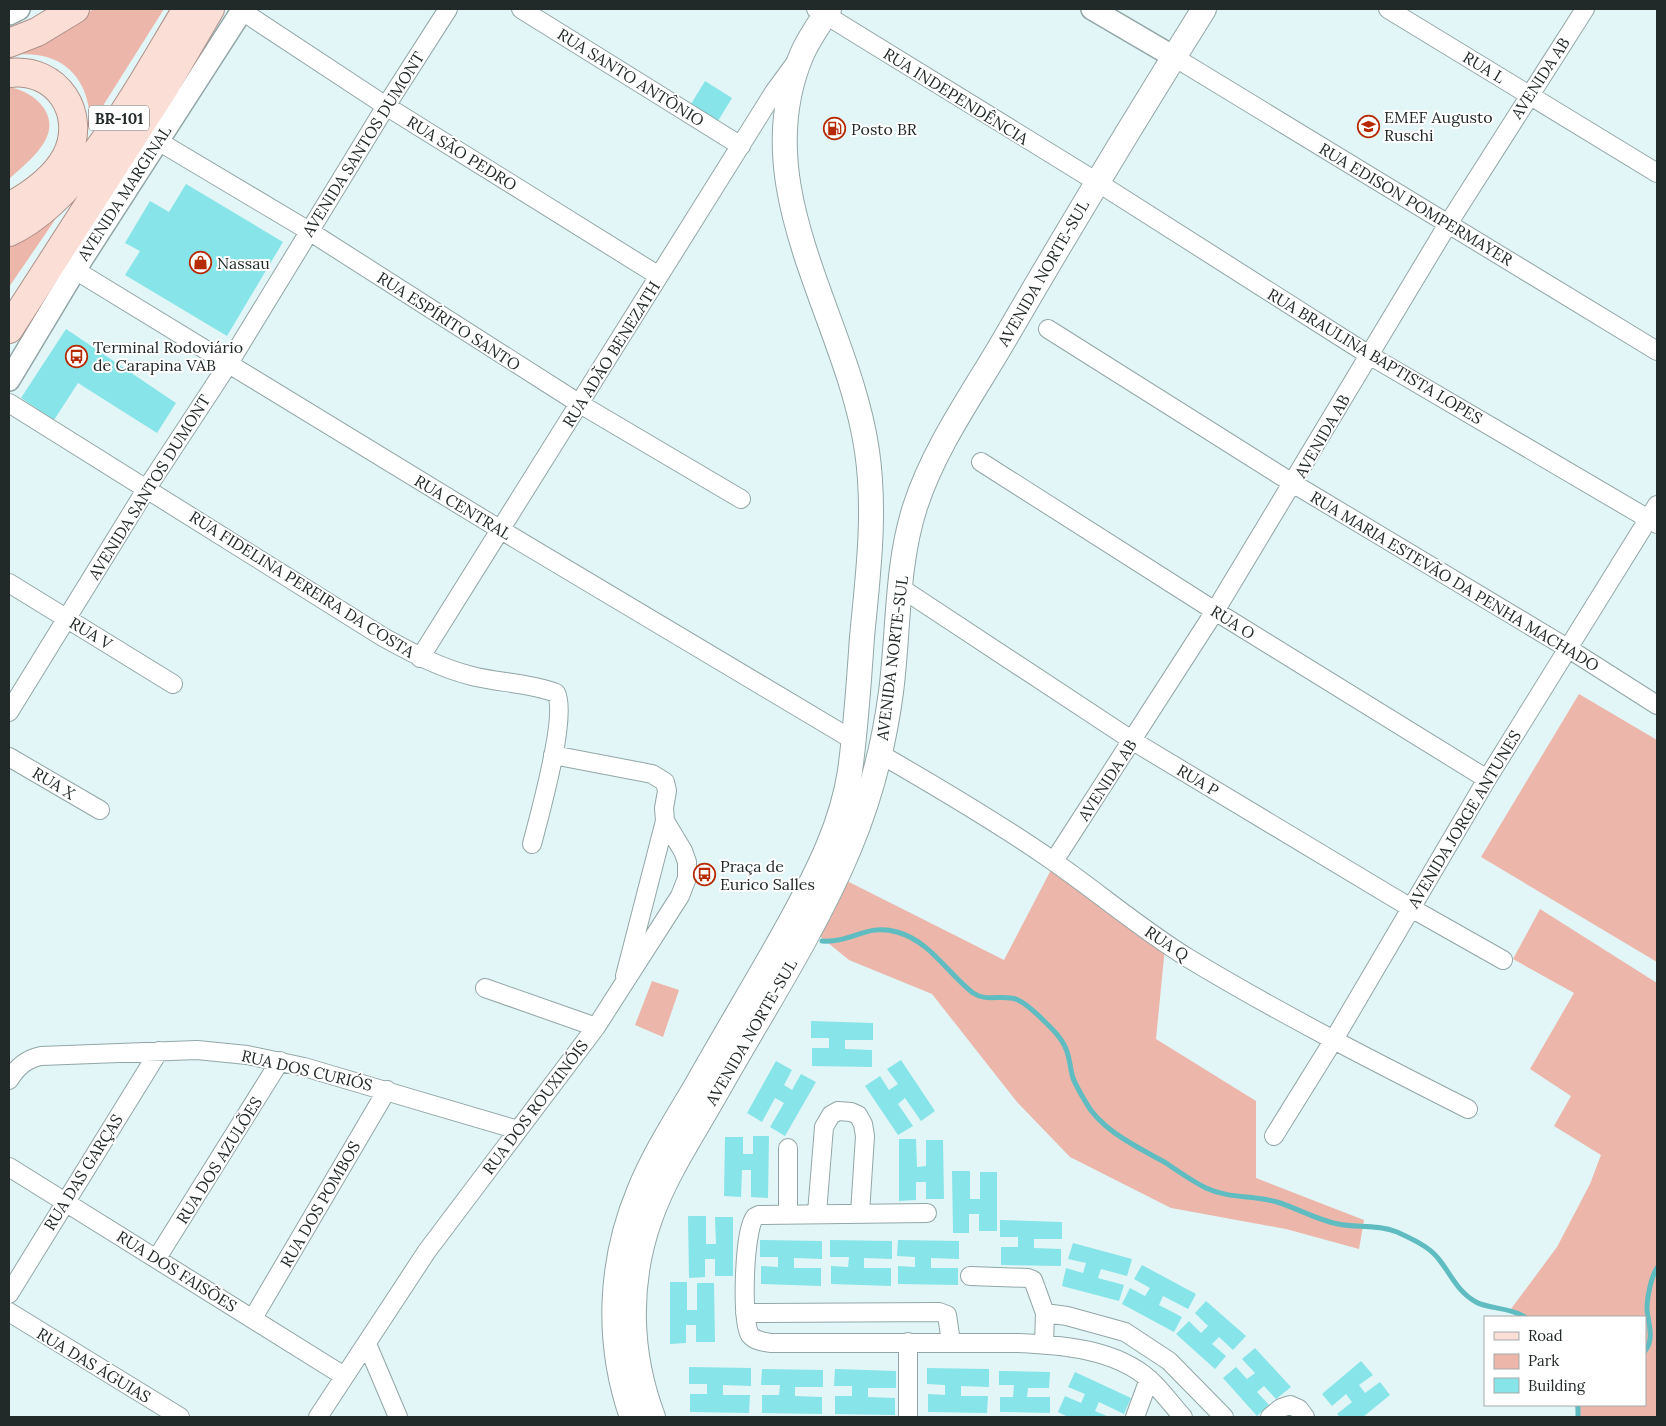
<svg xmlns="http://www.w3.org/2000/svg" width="1666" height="1426" font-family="Lora,serif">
<rect width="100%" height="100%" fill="#e2f6f7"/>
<!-- green -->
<path fill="#ecb7aa" d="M94 9H164L87 131C88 122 90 112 88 104 80 64 46 49 9 56Z
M9 87C32 91 59 112 46 139 38 155 22 167 9 179Z
M70 198 9 287V241Z
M1579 694 1657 740V962L1481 857Z
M1053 866 1166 937 1156 1039 1256 1101V1178L1364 1220 1359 1249 1286 1229 1171 1208 1070 1157 1017 1102 932 994 849 960 817 934 843 879 1004 960Z
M1540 909 1657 983V1417H1579L1574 1405H1645V1317H1521L1511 1309 1557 1247 1590 1184 1601 1155 1554 1126 1571 1096 1530 1069 1574 993 1513 959Z
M652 981 679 990 663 1037 635 1025Z"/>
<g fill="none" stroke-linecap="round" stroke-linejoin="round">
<!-- stream -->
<path stroke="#5fbcc1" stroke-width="5" d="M822 941C853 943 866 923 897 932 930 941 947 973 973 993 985 1001 997 996 1011 998 1021 999 1031 1009 1039 1016 1049 1026 1061 1036 1066 1049 1070 1058 1070 1069 1073 1078 1076 1086 1081 1094 1085 1101 1101 1131 1138 1147 1166 1163 1179 1172 1192 1181 1206 1188 1229 1199 1253 1195 1277 1202 1297 1208 1317 1220 1338 1224 1356 1228 1377 1224 1397 1232 1410 1238 1428 1246 1437 1257 1450 1272 1457 1292 1476 1302 1488 1309 1509 1307 1525 1317
M1645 1351C1655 1338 1648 1324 1647 1309 1647 1298 1651 1277 1657 1268
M1578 1405V1417"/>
</g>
<!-- building -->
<path fill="#87e4e8" d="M705 81 732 98 718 121 691 104Z
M186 184 283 242 227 336 125 275 140 251 125 243 150 201 169 212Z
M66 329 176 403 157 433 78 383 54 420 21 398Z
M811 1021 873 1023V1040H845V1049L872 1050V1067L812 1066V1048H829V1038H811Z
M901 1060 935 1111 921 1121 905 1098 898 1104 913 1126 898 1135 865 1086 880 1076 889 1090 898 1084 887 1069Z
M776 1061 792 1070 784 1085 792 1090 801 1074 816 1082 785 1136 770 1127 784 1103 775 1098 762 1122 747 1113Z
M753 1136H769L768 1198 751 1197V1170H742L741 1197 724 1196 725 1137H743V1154H753Z
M899 1139H916L917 1167 926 1166V1140H943L944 1199H926V1182H916V1200L899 1201Z
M952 1171H970V1199H980V1172H997V1231H979V1214H969V1233H953Z
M688 1216H706V1244H716L715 1217H733V1276H715V1259H705V1277L689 1278Z
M1000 1220 1062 1222V1239H1034V1248L1061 1249V1266L1001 1265V1247H1018V1237H1000Z
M760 1240 822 1241V1259L794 1258V1268H821V1286L761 1284V1266L778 1267V1257H760Z
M830 1240 892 1241V1259L864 1258V1268H891V1286L831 1284V1266L848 1267 849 1257H830Z
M898 1240 959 1241V1259L931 1258V1268H958V1285L898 1284V1266L915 1267V1257L897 1256Z
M1073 1243 1132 1259 1127 1276 1101 1269 1098 1278 1124 1285 1119 1301 1062 1286 1066 1268 1083 1273 1086 1263 1068 1259Z
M1142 1265 1196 1294 1188 1309 1163 1296 1159 1305 1182 1317 1174 1332 1122 1304 1130 1288 1145 1296 1150 1288 1134 1279Z
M670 1282H687V1310H697V1283H714L715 1342H696V1325H686V1343L670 1344Z
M1206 1301 1246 1336 1233 1350 1219 1337 1212 1344 1226 1356 1215 1369 1176 1334 1189 1321 1201 1333 1208 1326 1195 1313Z
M1255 1348 1291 1387 1276 1399 1264 1386 1257 1392 1269 1405 1257 1416 1223 1378 1236 1367 1247 1379 1255 1373 1242 1359Z
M1361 1361 1373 1375 1359 1385 1365 1393 1380 1382 1390 1395 1363 1417H1340L1337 1414 1352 1402 1346 1394 1332 1406 1322 1394Z
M689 1367 751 1368V1386L723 1385V1395H750L749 1413 690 1412V1394H707V1384H689Z
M927 1368 989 1369V1387L961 1386V1396H988L987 1413 928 1412V1394L945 1395V1385L927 1384Z
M762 1369 823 1370V1387H795V1396L822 1397V1414L762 1413V1395H779L780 1385H761Z
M835 1369 896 1371V1388H868V1397L895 1398V1415L835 1414V1396H852V1386H834Z
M999 1371 1050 1372 1049 1388H1028L1027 1397H1050V1413L1000 1412V1397H1013L1014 1385H999Z
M1075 1372 1131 1398 1124 1414 1099 1402 1095 1411 1109 1417H1068L1058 1412 1065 1396 1081 1403 1085 1394 1068 1387Z"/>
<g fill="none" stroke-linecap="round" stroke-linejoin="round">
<defs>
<path id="minor" d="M521 9 741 146
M816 9 1097 182 1369 355 1657 524
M1388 9 1657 173
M242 11 386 106 659 276
M1174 57 1657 351
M158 141 309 231 580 404 741 499
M75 270 501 530 853 740
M1048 329 1294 484 1569 649 1657 705
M9 403 383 637C412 653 440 668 472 676 500 683 530 683 556 693 568 715 539 817 532 844
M981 462 1215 611 1487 779
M9 583 173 684
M901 588 1133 741 1411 908 1503 960
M420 658 774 92 796 62
M9 712 147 488 229 363 386 106 448 9
M880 754C939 788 997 822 1053 861 1099 893 1141 929 1188 958 1279 1013 1373 1061 1468 1109
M9 757 100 810
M1054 861 1215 611 1448 224 1585 9
M625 976 665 821
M485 988 596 1027
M9 1080C17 1067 26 1059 41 1056L197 1050 247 1055 304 1067 518 1130
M1274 1136 1333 1041 1487 779 1657 505
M9 1167 344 1376
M788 1213V1148
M817 1213 824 1127 831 1115 838 1111 851 1112 858 1115 863 1124 865 1136 860 1213
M927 1213 759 1215 755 1217C744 1229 741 1320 750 1335 755 1341 764 1342 771 1343H1018C1062 1345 1116 1349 1150 1380 1162 1391 1172 1405 1183 1417
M157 1258 280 1061
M970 1276 1028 1278 1033 1280 1045 1313
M9 1294 159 1051
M9 1312 180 1417
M745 1313 939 1312 947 1315 951 1342
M253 1318 387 1090
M367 1344 398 1417
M1044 1344 1045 1313 1067 1316 1125 1332 1169 1361 1224 1417
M318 1417 427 1251 596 1027 680 896 687 878V862L683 851 665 821 664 808 667 791 665 782 652 774 553 755
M908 1417V1342
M1135 1417 1149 1379
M1270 1417 1281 1408 1290 1405 1299 1409 1305 1417"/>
<path id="tertiary" d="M1092 9 1174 57
M9 14 19 9
M9 380 75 270 243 9"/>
<path id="secondary" d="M632 1417C606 1343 609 1263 639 1191 654 1154 676 1120 696 1086 728 1029 762 974 793 917 818 871 842 824 850 771 856 727 859 682 862 637 868 575 876 513 867 451 848 318 744 190 802 54 809 38 820 23 829 9
M653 1417C629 1353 627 1284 650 1219 666 1173 695 1131 719 1088 763 1010 814 932 849 849 870 799 884 745 891 692 899 630 896 566 915 507 934 448 972 395 1003 342 1068 230 1135 119 1204 9"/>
<path id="primary" d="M9 43 37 32 75 9
M9 73C57 67 88 114 66 157 54 179 31 195 9 207
M9 232C83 198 145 77 187 9
M9 329 162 91 210 9"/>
</defs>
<!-- minor casing -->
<use href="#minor" stroke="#93a6a7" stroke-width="20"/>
<!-- tertiary casing -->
<use href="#tertiary" stroke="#93a6a7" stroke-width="24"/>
<!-- secondary casing -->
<use href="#secondary" stroke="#93a6a7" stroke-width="26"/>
<!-- primary casing -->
<use href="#primary" stroke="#ad9189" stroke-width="30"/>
<!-- minor -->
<use href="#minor" stroke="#fff" stroke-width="18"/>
<!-- tertiary -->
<use href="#tertiary" stroke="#fff" stroke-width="21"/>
<!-- secondary -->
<use href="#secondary" stroke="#fff" stroke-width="24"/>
<!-- primary -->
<use href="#primary" stroke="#fbdfd7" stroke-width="28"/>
</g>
<!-- icons -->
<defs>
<symbol id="school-ring" viewBox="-11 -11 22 22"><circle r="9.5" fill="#fff" stroke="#b52a03" stroke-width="1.5"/><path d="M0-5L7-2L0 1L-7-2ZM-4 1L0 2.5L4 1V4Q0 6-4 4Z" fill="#b52a03"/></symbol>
<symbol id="fuel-ring" viewBox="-11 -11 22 22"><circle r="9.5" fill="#fff" stroke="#b52a03" stroke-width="1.5"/><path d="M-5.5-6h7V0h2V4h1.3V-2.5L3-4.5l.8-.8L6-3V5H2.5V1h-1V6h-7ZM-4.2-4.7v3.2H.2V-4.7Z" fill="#b52a03"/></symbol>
<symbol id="shop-ring" viewBox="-11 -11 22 22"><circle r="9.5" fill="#fff" stroke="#b52a03" stroke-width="1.5"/><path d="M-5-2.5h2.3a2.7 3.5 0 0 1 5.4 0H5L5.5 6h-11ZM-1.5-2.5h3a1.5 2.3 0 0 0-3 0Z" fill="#b52a03"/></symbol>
<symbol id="bus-ring" viewBox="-11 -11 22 22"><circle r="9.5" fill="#fff" stroke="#b52a03" stroke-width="1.5"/><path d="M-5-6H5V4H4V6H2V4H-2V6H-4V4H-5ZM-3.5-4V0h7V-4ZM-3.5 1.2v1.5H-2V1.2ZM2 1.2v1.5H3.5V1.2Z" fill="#b52a03"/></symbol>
</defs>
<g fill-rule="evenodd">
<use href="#school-ring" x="1356" y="114" width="25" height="25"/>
<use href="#fuel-ring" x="822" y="116" width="25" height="25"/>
<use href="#shop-ring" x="188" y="250" width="25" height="25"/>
<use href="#bus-ring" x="64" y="344" width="25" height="25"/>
<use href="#bus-ring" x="692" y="862" width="25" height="25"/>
</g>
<g text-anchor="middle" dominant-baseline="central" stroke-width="4" stroke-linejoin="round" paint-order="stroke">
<!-- shield labels -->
<rect fill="#fff" stroke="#646969" stroke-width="1" x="89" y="105.5" width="60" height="25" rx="4"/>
<g font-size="15" font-weight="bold" fill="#222929">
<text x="119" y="118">BR-101</text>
</g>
<!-- street labels -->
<g font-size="16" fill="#222929" stroke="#fff">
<text transform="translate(1484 67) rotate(31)">RUA L</text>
<text transform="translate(631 77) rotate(32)">RUA SANTO ANTÔNIO</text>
<text transform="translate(1540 78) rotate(-57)">AVENIDA AB</text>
<text transform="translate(956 96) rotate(32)">RUA INDEPENDÊNCIA</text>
<text transform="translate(363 144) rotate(-58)">AVENIDA SANTOS DUMONT</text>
<text transform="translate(462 153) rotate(32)">RUA SÃO PEDRO</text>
<text transform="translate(124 193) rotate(-57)">AVENIDA MARGINAL</text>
<text transform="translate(1416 204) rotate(31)">RUA EDISON POMPERMAYER</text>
<text transform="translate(1043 273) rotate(-60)">AVENIDA NORTE-SUL</text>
<text transform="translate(449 321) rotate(33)">RUA ESPÍRITO SANTO</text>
<text transform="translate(611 354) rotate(-58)">RUA ADÃO BENEZATH</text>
<text transform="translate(1375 356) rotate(31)">RUA BRAULINA BAPTISTA LOPES</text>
<text transform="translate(1322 436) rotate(-60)">AVENIDA AB</text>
<text transform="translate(149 487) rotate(-58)">AVENIDA SANTOS DUMONT</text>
<text transform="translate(463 507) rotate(31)">RUA CENTRAL</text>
<text transform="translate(1455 581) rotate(31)">RUA MARIA ESTEVÃO DA PENHA MACHADO</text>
<text transform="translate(302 584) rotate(32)">RUA FIDELINA PEREIRA DA COSTA</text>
<text transform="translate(1233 622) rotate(32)">RUA O</text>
<text transform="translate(91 633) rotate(31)">RUA V</text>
<text transform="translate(892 658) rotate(-83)">AVENIDA NORTE-SUL</text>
<text transform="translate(1107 780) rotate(-57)">AVENIDA AB</text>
<text transform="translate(1198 780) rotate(31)">RUA P</text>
<text transform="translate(54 783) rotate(31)">RUA X</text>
<text transform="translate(1464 819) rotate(-59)">AVENIDA JORGE ANTUNES</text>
<text transform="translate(1167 943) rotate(34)">RUA Q</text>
<text transform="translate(751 1032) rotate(-60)">AVENIDA NORTE-SUL</text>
<text transform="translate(307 1070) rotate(13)">RUA DOS CURIÓS</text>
<text transform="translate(535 1107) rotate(-53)">RUA DOS ROUXINÓIS</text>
<text transform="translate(219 1160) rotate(-58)">RUA DOS AZULÕES</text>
<text transform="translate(83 1172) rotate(-58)">RUA DAS GARÇAS</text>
<text transform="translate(320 1204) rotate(-60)">RUA DOS POMBOS</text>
<text transform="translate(177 1271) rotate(32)">RUA DOS FAISÕES</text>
<text transform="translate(94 1365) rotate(31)">RUA DAS ÁGUIAS</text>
</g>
<!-- poi labels -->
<g font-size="16" fill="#222929" stroke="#fff" text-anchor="start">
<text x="1384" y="117">EMEF Augusto<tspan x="1384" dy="18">Ruschi</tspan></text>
<text x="851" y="129">Posto BR</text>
<text x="217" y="263">Nassau</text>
<text x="93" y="347">Terminal Rodoviário<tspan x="93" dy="18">de Carapina VAB</tspan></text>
<text x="720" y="866">Praça de<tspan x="720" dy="18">Eurico Salles</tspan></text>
</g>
</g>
<!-- border -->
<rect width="1666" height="1426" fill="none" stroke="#222929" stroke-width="20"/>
<!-- legend -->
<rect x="1484" y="1316" width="162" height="90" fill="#ffffff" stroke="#a7a9a9"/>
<rect x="1494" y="1332" width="25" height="8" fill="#fbdfd7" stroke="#a7a9a9"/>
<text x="1528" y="1341" font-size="15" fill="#222929">Road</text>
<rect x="1494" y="1354" width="25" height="15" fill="#ecb7aa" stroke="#a7a9a9"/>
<text x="1528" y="1366" font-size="15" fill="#222929">Park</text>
<rect x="1494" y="1378" width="25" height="15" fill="#87e4e8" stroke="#a7a9a9"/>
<text x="1528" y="1391" font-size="15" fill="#222929">Building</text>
</svg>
